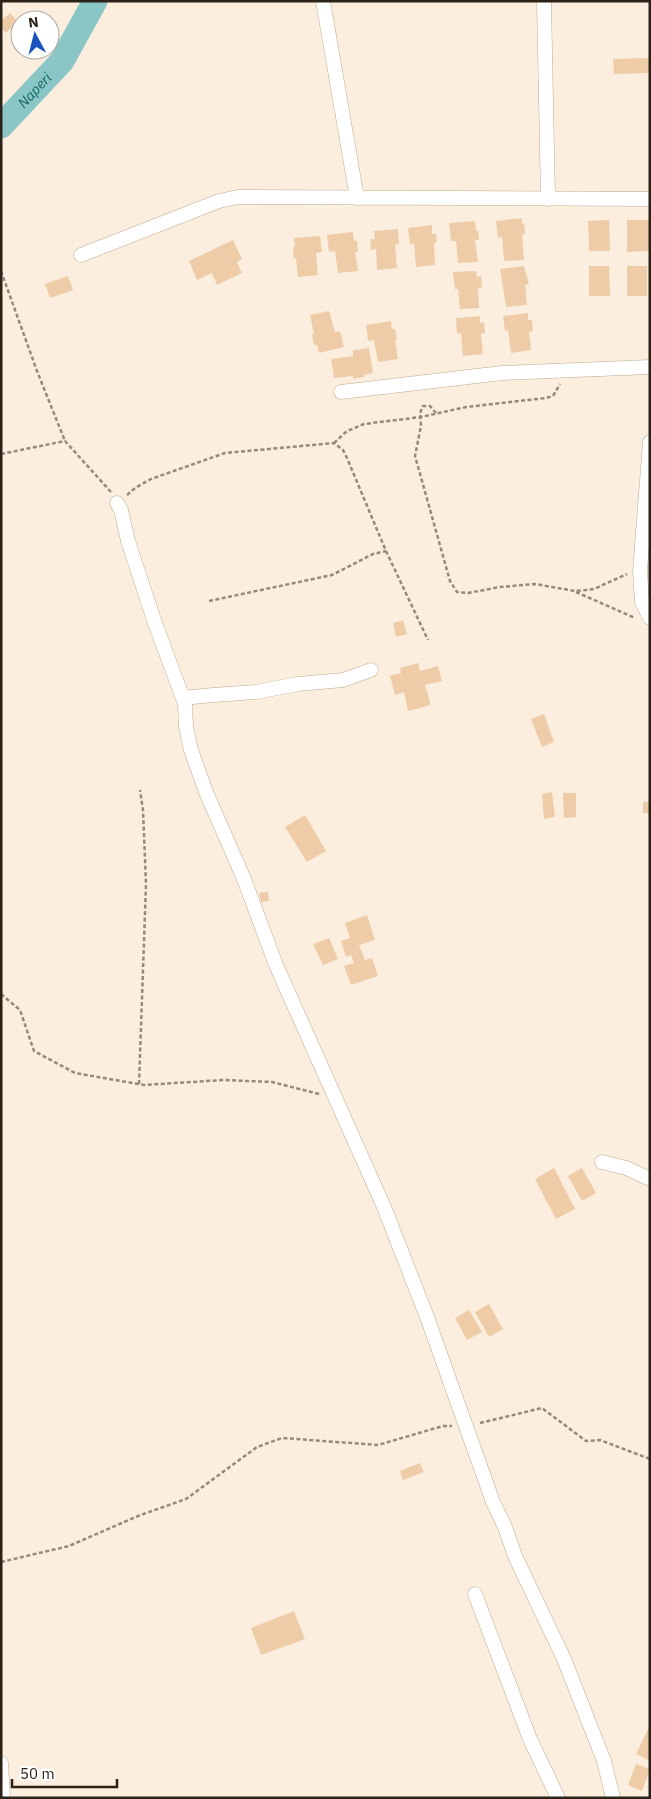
<svg xmlns="http://www.w3.org/2000/svg" width="651" height="1799" font-family="'IBM Plex Sans',sans-serif">
<rect width="100%" height="100%" fill="#fceede"/>
<g fill="none" stroke-linecap="round" stroke-linejoin="round">
<!-- river -->
<path stroke="#8bc6c6" stroke-width="25" id="s1" d="M1 126 62 61 95 1"/>
</g>
<!-- building -->
<path fill="#eecca8" d="M10 13 18 22 6 33 1 28V21Z
M650 58V73L614 74 613 59Z
M522 218V224L524 223 525 234H522L524 260 504 261 502 237 498 238 496 221Z
M609 220 610 251H589L588 221Z
M627 220H649L650 251 627 252Z
M475 221 476 231 478 230 479 240H475L478 262 458 263 456 241H451L449 223Z
M432 225V234H436L437 242 434 243 435 265 416 267 414 243 410 245 408 228Z
M398 229 399 244 395 245 397 268 377 270 376 249 371 250 370 239H375L374 231Z
M353 232 354 241H357L358 252H355L358 271 338 273 335 251 329 252 327 235Z
M320 236 322 252 316 253 318 275 298 277 296 258 294 259 293 247H295L294 238Z
M233 240 242 259 237 262 242 273 217 285 212 273 197 280 189 261Z
M524 266 529 284 525 285 527 305 506 307 500 269Z
M589 266H609L610 296H589Z
M627 266H647V296H627Z
M476 271 477 277 481 276 482 288H478L479 308 460 309 458 289H455L453 272Z
M68 276 73 290 50 298 45 284Z
M329 311 335 332 340 331 344 347 319 353 317 345H314L312 334H314L310 315Z
M528 313V320H532L533 331 529 332 531 350 511 353 508 330 505 331 503 316Z
M480 316V323L484 322 485 333 481 334 483 354 463 356 461 333 457 334 456 318Z
M391 321 392 329H395L397 340H395L398 359 378 362 374 340 368 341 366 325Z
M369 348 373 373 364 375V377L353 379V376L334 378 331 359 353 356V350Z
M403 620 407 634 396 637 393 623Z
M418 663 420 671 438 666 442 681 425 685 431 705 408 711 404 692 395 695 390 676 401 673 400 668Z
M544 714 554 742 542 747 531 719Z
M552 792 555 817 544 819 542 794Z
M563 793H576V817L564 818Z
M643 802H650V813H643Z
M305 815 326 851 307 862 285 827Z
M268 892 269 901 261 902 259 893Z
M367 915 375 940 359 945 365 960 372 958 378 976 351 985 344 966 354 963 351 955 346 957 341 941 350 938 345 923Z
M329 938 338 959 323 965 313 944Z
M554 1168 575 1209 556 1219 535 1179Z
M582 1168 596 1193 582 1201 568 1176Z
M489 1304 503 1329 489 1337 475 1312Z
M469 1310 482 1332 467 1340 455 1318Z
M420 1463 424 1472 403 1480 400 1471Z
M294 1611 305 1639 261 1655 251 1628Z
M650 1725V1761L636 1754Z
M636 1764 650 1769 642 1791 628 1785Z"/>
<g fill="none" stroke-linecap="round" stroke-linejoin="round">
<defs>
<path id="street" d="M323 1 357 198
M544 1 548 199
M81 255 219 201 238 197 650 199
M341 392 502 373 650 367
M650 442 640 571 642 602 650 618
M117 503 121 510 128 541 155 623 185 704 186 727 191 750 206 792 244 879 276 965 384 1207 427 1317 493 1502 505 1527 515 1556 564 1659 604 1761 613 1798
M183 698 213 695 256 692 298 684 343 680 371 670
M602 1162 626 1168 650 1179
M475 1594 530 1739 558 1798
M1 1763 3 1798"/>
</defs>
<!-- street casing -->
<use href="#street" stroke="#bfaa8f" stroke-width="15"/>
<!-- path -->
<path stroke="#94897c" stroke-width="2.5" stroke-dasharray="4 2.5" stroke-linecap="butt" d="M1 271 37 371 65 441
M436 413 430 406H423L420 413 421 426 415 456 450 581 457 592 468 593 500 587 535 584 575 591 586 590 594 589 627 574
M334 443 347 431 364 424 421 417 466 407 546 398 553 396 560 384
M1 454 65 441 111 492
M127 495 135 488 151 479 225 453 334 443 343 450 347 458 386 551 428 640
M576 592 635 618
M209 601 332 575 373 554 386 551
M1 994 20 1010 34 1051 75 1073 144 1085 223 1080 272 1082 319 1094
M139 1084 146 884 143 810 140 790
M480 1423 542 1408 586 1441 600 1440 650 1459
M1 1562 69 1546 138 1516 186 1499 257 1447 282 1438 378 1445 443 1426H452"/>
<!-- street -->
<use href="#street" stroke="#fff" stroke-width="14"/>
</g>
<g text-anchor="middle" dominant-baseline="central" stroke-width="4.5" stroke-linejoin="round" paint-order="stroke">
<!-- water labels -->
<g font-size="14" font-style="italic" fill="#136465" stroke="#fff">
<text stroke="none"><textPath href="#s1" startOffset="49">Naperi</textPath></text>
</g>
</g>
<!-- border -->
<rect width="651" height="1799" fill="none" stroke="#2a2217" stroke-width="5"/>
<!-- north arrow -->
<g transform="translate(35 35) rotate(353)"><circle r="24" fill="#ffffff" stroke="#aaa7a2"/>
<path d="M0-4L9 19L0 12L-9 19Z" fill="#1a52bf"/>
<text y="-8" font-size="14" font-weight="bold" text-anchor="middle" fill="#2a2217">N</text>
</g>
<!-- scale -->
<path d="M12 1779v8h105v-8" fill="none" stroke="#2a2217" stroke-width="2.5"/>
<text x="20" y="1779" font-size="15" fill="#2a2217" stroke="#ffffff" stroke-width="4" paint-order="stroke">50 m</text>
</svg>
